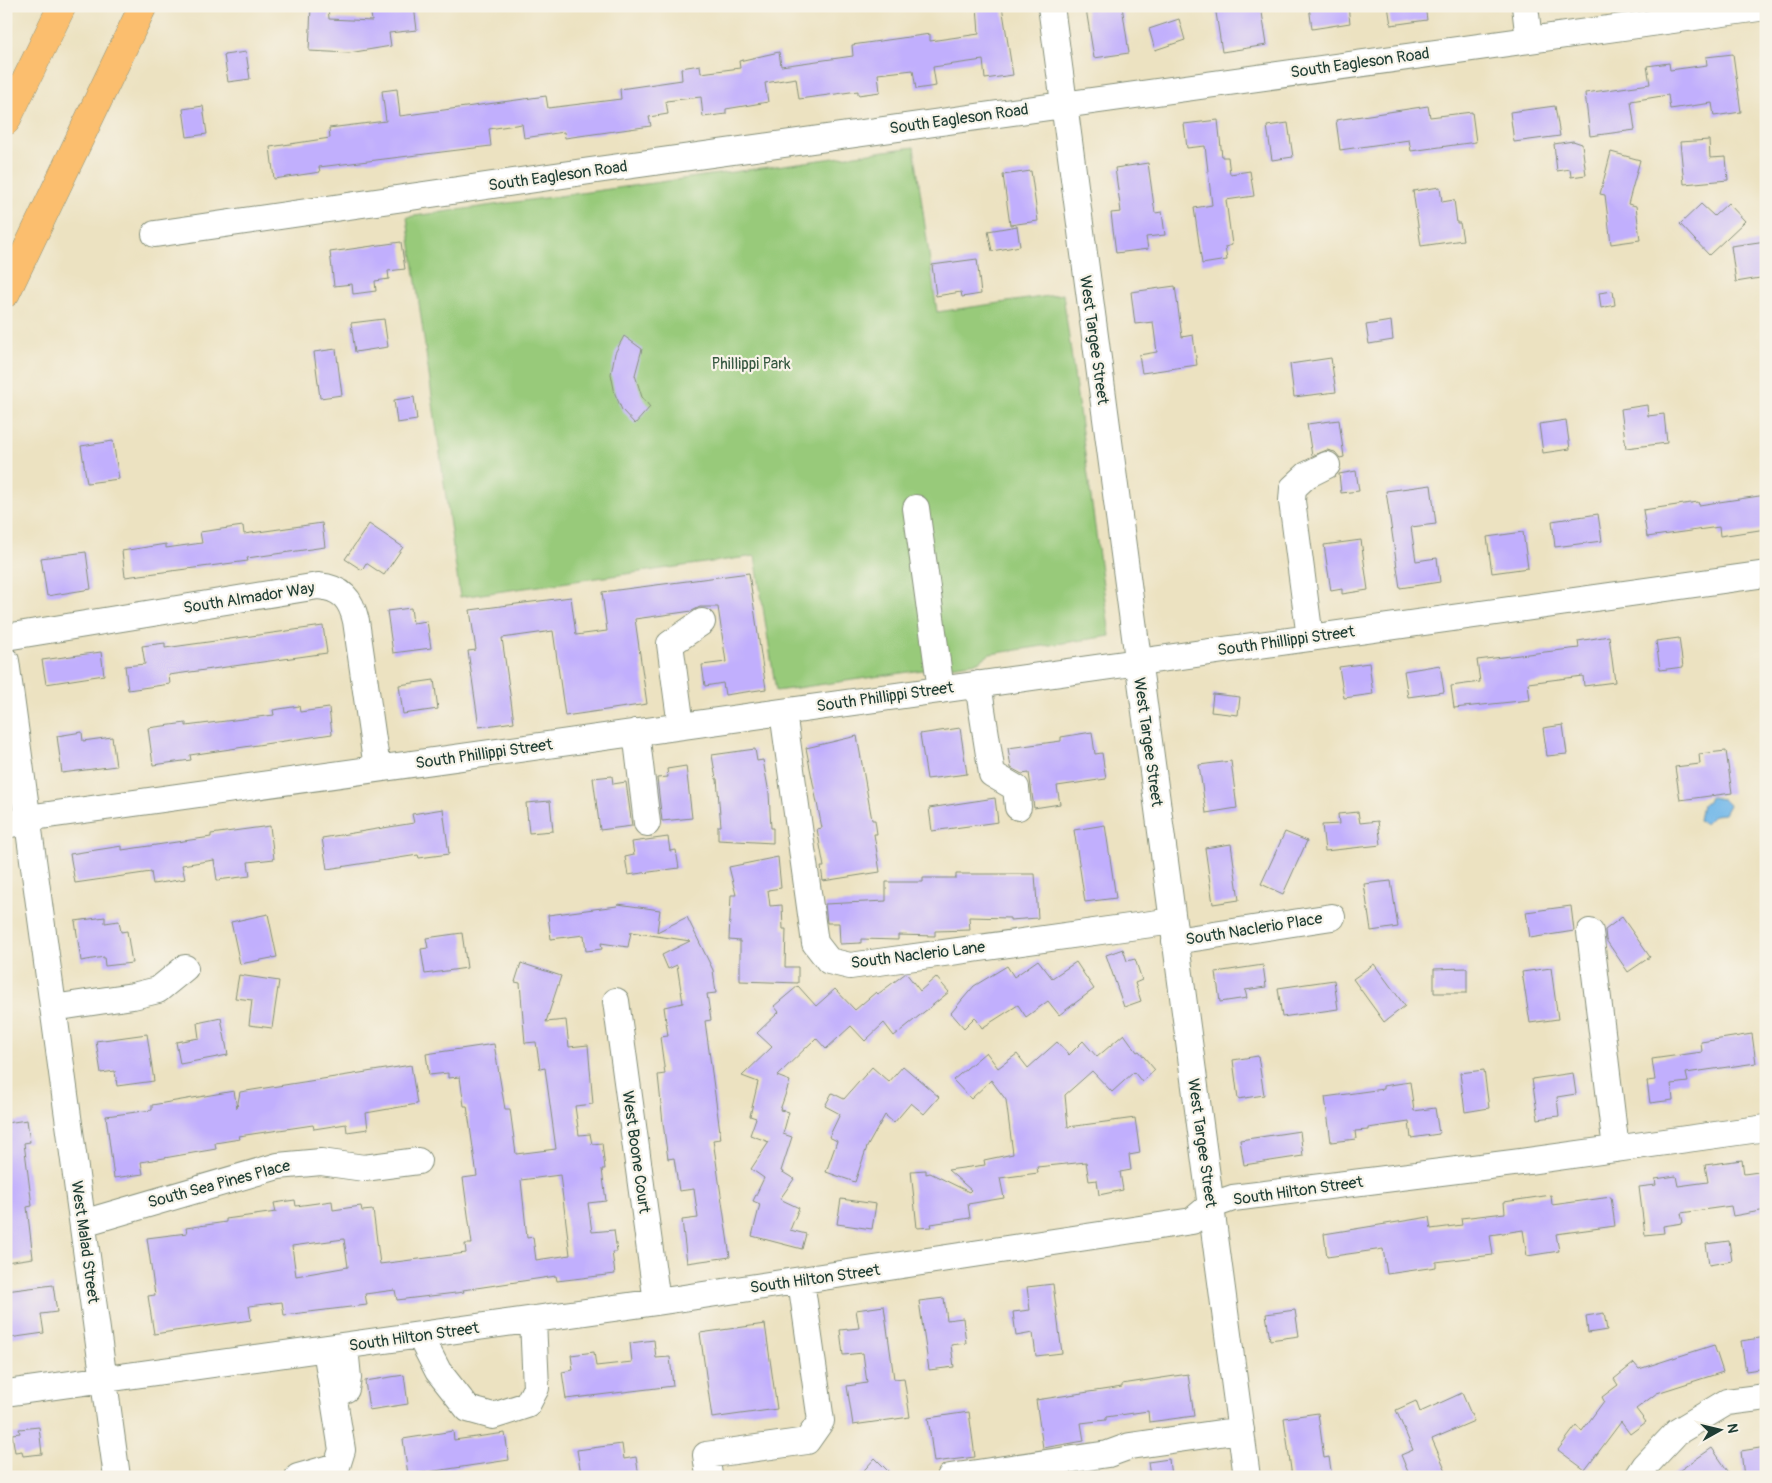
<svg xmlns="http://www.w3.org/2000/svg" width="1772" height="1483" font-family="Pangolin,sans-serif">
<rect width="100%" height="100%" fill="#f7f3e8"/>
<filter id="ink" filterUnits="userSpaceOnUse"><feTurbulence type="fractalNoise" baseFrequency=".02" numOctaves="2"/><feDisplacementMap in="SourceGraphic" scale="10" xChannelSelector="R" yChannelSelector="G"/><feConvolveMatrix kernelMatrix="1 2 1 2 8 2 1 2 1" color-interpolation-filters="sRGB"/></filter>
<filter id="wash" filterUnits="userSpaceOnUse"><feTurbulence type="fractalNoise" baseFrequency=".0096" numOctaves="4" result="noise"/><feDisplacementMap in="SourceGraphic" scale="20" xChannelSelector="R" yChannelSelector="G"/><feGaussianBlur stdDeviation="1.12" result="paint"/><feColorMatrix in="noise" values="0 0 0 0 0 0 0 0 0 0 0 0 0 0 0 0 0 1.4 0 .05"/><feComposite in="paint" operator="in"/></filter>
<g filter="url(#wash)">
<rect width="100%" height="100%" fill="#ece2c1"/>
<!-- green -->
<path fill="#98ca7a" stroke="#5c8457" d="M914 147 937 312 1063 294 1110 636 990 654 978 662 776 691 755 556 460 597 407 217Z"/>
<!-- water -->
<path fill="#72b8e9" stroke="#487a8e" d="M1710 797 1723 799 1729 805 1724 814 1714 815 1705 824 1699 820 1702 805 1708 802Z"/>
<g id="blocks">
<!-- building -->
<path fill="#c1affd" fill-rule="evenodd" d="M311 6H328L329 19 372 21 370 6H414L417 30 389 33 391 46 349 53 309 51Z
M977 6H1002L1013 75 985 79 983 60 933 67 936 86 916 89 913 70 878 74 880 92 858 95V91L799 99 796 78 765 83 768 102 726 109V114L703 117 701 97 666 101 668 114 649 117 651 126 565 138 564 132 524 138 522 124 489 129 491 146 319 167 320 172 274 179 270 147 330 138 329 128 386 121 382 91 397 89 400 116 546 96 548 108 621 99 620 89 682 80 681 68 700 65 701 73 740 68 739 61 779 52 781 66 853 56 852 45 930 34V41L979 34Z
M1105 6H1122L1129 53 1094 58 1086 9Z
M1215 6H1261L1267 45 1222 52Z
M1309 6H1348L1350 23 1312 29Z
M1388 6H1425L1427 20 1391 25Z
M1179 19 1185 40 1155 50 1149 29Z
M246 52 250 79 228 82 224 55Z
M1733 54 1741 112 1714 116 1712 103 1670 109 1668 95 1631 101 1635 130 1590 136 1585 93 1650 84 1647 66 1669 63 1670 70 1707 65 1706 57Z
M203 106 207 134 187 137 183 109Z
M1428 106 1430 117 1472 112 1476 142 1411 151 1409 140 1340 150 1336 120Z
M1555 106 1560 136 1514 142 1510 112Z
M1218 120 1222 157H1228L1230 174 1250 171 1254 196 1226 200 1232 245 1225 247 1227 260 1202 264 1194 208 1212 205 1205 146 1187 148 1184 124Z
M1288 123 1293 157 1272 160 1267 126Z
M1709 140 1710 158 1726 157 1728 180 1684 184 1680 142Z
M1573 141 1582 144 1586 175 1571 177 1570 169 1557 171 1554 144Z
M1611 152 1640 160 1628 204 1636 206 1640 240 1611 244 1605 195 1600 194Z
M1148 163 1155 213 1162 212 1165 235 1146 237 1148 249 1116 253 1111 213 1121 212 1115 168Z
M1031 171 1038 221 1010 225 1003 175Z
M1440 187 1442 202 1454 200 1457 223H1460L1463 240 1421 246 1413 191Z
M1728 203 1745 221 1709 255 1680 224 1701 204 1714 216Z
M1017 226 1020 246 992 251 988 231Z
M1766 241V277L1736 282 1731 246Z
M401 242 405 269 388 271 389 279 375 281 376 291 353 294 352 284 334 286 330 252Z
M977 259 981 294 962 297 961 292 936 296 932 265Z
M1175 286 1182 337 1193 335 1197 365 1142 373 1139 355 1157 352 1153 322 1135 324 1131 292Z
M1613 291 1615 305 1601 308 1599 293Z
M384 319 388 347 355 352 351 323Z
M1391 321 1393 340 1369 344 1366 325Z
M624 336 642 349 635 375 642 397 650 407 635 424 622 410 615 394 611 374 615 353Z
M336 349 342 395 320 398 314 352Z
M1331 358 1336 392 1294 397 1290 364Z
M414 397 417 420 397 423 394 400Z
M1647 405 1648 416 1664 414 1667 443 1626 448 1621 409Z
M1339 420 1344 457 1340 458 1335 452 1327 450 1312 456 1307 424Z
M1566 420 1570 449 1543 453 1539 424Z
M113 441 119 479 87 483 81 446Z
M1356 471 1359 491 1341 493 1339 474Z
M1431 485 1436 524 1411 527 1416 561 1437 558 1440 582 1400 588 1386 491Z
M1766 495V529L1720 536 1719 527 1647 537 1643 510 1698 502 1699 505Z
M1598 514 1602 541 1555 547 1552 521Z
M322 523 325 547 247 558 248 561 125 577 122 551 166 544V548L202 543 200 532 243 526 244 534Z
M369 524 403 547 384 575 366 563 362 570 345 559Z
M1523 532 1528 568 1492 573 1487 537Z
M1361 540 1368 590 1342 594V589L1331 591 1324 545Z
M86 552 91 589 47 596 41 558Z
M749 573 766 689 725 695 723 683 705 686 702 665 726 662 718 607H700L692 611 635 619 647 704 565 716 553 631 502 638 514 722 479 727 468 651 476 650 470 610 571 597 576 635 607 631 602 592Z
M411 608 413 623 427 621 431 648 393 653 387 611Z
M323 626 327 653 169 675 170 684 128 690 125 666 145 664 142 646 165 643V648Z
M1609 636 1615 682 1584 686 1583 676 1528 683 1530 700 1454 708 1451 686 1480 682 1477 660 1579 648 1578 641Z
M1679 638 1683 667 1660 670 1656 641Z
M101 652 104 675 46 684 42 660Z
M1369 663 1373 694 1344 698 1339 667Z
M1440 665 1444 692 1408 697 1404 671Z
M434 680 438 709 403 714 399 685Z
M1213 694 1240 697 1238 715 1211 712Z
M299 706 300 712 329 708 332 734 190 755 191 760 153 765 148 728 186 723V726L274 715 273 710Z
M1563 725 1567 754 1547 756 1543 728Z
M960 728 967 774 927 779 920 734Z
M82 732 83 741 112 737 116 766 62 773 57 736Z
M1092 732 1095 754 1102 753 1106 779 1057 786 1060 804 1034 808 1029 773 1022 774 1011 768 1008 748 1061 741V737Z
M857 736 872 820H875L877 834H874L880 872 823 881 821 867H824L817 829 822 828 806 748Z
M755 749 757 761 763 760 769 793 771 828H773V843L718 840V826H721L717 779H716L712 755Z
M1726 751 1732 793 1680 800 1675 767 1700 764 1699 754Z
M1231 761 1237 808 1206 813 1199 765Z
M686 766 692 818 662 821 657 778 668 777 667 769Z
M612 776 613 784 626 782 632 826 600 830 593 778Z
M995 798 998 822 932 831 929 808Z
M550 801 553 831 529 833 526 803Z
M443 809 449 854 419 858 418 855 327 869 322 838 414 823 412 814Z
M1358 812 1360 823 1378 821 1381 845 1325 851 1322 825 1339 824 1338 814Z
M1105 825 1116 898 1085 902 1074 830Z
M270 826 274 859 248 862 250 876 217 880 214 860 182 865 185 879 153 884 151 872 75 883 70 854 122 846V850L211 837V834Z
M1285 832 1307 841 1283 894 1261 884Z
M668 837 670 851 676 850 679 868 628 875 625 857 634 855 632 842Z
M1231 844 1239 900 1213 904 1205 848Z
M778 857 781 888 768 890 770 906 782 905 783 929H786L785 967H798V983L740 981V941L729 940 731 895H736L729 867Z
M956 874H1035L1038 918 1010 920V918L969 917 970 930 935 931V936L898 935V940L861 939V943L840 944 839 923H827L825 904 886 901V882H923V878H956Z
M1391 881 1398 927 1371 931 1364 884Z
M618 904 660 910 657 932 687 917 713 970 716 993 707 994 711 1020 705 1021 721 1139 713 1140 730 1257 687 1263 682 1220 698 1218 694 1189 679 1191 674 1158 668 1159 663 1123 658 1075 665 1074 660 1037 668 1036 664 1007 683 1003 677 965 668 969 662 955 690 941 631 932 628 947 601 943 602 949 586 951 584 935 551 939 548 915 617 906Z
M1571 906 1574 931 1530 938 1526 912Z
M268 914 277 957 240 964 231 922Z
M105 917V923L119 921 121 932 127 931 132 963 105 966 104 957 81 961 75 921Z
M1622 917 1650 957 1628 972 1606 940 1605 930Z
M462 933 467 968 425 974 421 949 428 948 426 938Z
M1123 949 1127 961 1135 959 1142 980 1135 983 1141 1001 1124 1007 1106 955Z
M1038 960 1052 978 1076 962 1094 989 1059 1015 1048 1001 1026 1017 1018 1005 982 1028 975 1017 964 1028 951 1013 974 986 1007 966 1014 977Z
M521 963 561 976 546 1022 566 1020 569 1047 588 1045 593 1104 575 1106 579 1135 590 1134 592 1144 602 1143 605 1169H602L606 1201 588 1203 592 1232 614 1230 617 1252H612L615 1274 557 1281 556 1276 463 1290 464 1292 397 1300 395 1290 365 1294 367 1305 284 1315 282 1302 249 1306 251 1320 154 1334 148 1296 155 1295 147 1238 187 1233 186 1228 226 1222V1219L276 1212 274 1203 295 1200 296 1206 332 1201 333 1210 361 1206 362 1211 373 1210 380 1264 466 1253 465 1244H472L463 1178 477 1176 467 1106H464L460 1077 448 1078V1073L429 1075 426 1054 494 1044 505 1109H510L516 1154 556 1149 545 1068 540 1069 536 1042 525 1043 520 983 515 982ZM560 1175 570 1255 536 1260 533 1237 527 1238 521 1180ZM344 1239 348 1267 296 1276 292 1246Z
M1374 964 1405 1006 1384 1022 1353 979Z
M1263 965 1266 987 1245 990 1247 998 1220 1002 1216 972Z
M1467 968V993H1434V969Z
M1551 968 1558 1019 1530 1023 1522 972Z
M906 973 920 991 936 977 949 992 894 1036 884 1023 865 1041 851 1026 826 1049 816 1038 777 1076 790 1081 780 1110 789 1112 783 1134 792 1137 781 1171 794 1179 780 1199 799 1208 790 1230 806 1234 802 1249 752 1236 760 1204 753 1201 764 1178 751 1169 769 1142 750 1135 756 1118 750 1116 758 1082 742 1076 772 1047 757 1033 779 1012 774 1006 798 986 816 1006 835 989 855 1010 876 992 878 994Z
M239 975 279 981 272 1028 249 1025 252 1000 235 998Z
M1334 980 1338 1009 1282 1017 1278 988Z
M221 1018 228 1055 180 1064 176 1042 199 1038 197 1023Z
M147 1034 154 1081 117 1086 115 1071 101 1073 96 1041Z
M1124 1034 1137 1052 1139 1051 1155 1070 1142 1082 1134 1072 1112 1092 1092 1071 1065 1095 1068 1127 1135 1118 1140 1153 1129 1155 1131 1170 1120 1172 1123 1190 1099 1195 1097 1180 1089 1181 1086 1162 1037 1167 1038 1173 1000 1178 1004 1198 968 1204 970 1218 931 1224 932 1227 917 1228 911 1171 926 1170V1174L930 1173 969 1192 971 1190 948 1170 985 1165 984 1160 1013 1154 1006 1100 991 1080 971 1099 953 1080 986 1052 998 1068 1017 1054 1028 1068 1057 1042 1069 1055 1083 1041 1097 1057Z
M1752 1034 1756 1063 1686 1073 1688 1082 1671 1084 1673 1100 1650 1103 1647 1081 1655 1080 1652 1059 1702 1052 1701 1042Z
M1258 1056 1264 1095 1238 1099 1233 1060Z
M411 1065 417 1104 366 1113 368 1129 347 1132 346 1124 314 1129 313 1125 239 1136 240 1139 215 1143 216 1149 141 1162 143 1174 114 1178 106 1116 152 1110V1105L234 1091 237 1108 240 1092Z
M903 1066 939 1097 924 1114 911 1103 894 1123 885 1115 867 1147 855 1182 826 1172 837 1141 829 1137 840 1114 825 1106 832 1093 844 1099 872 1067 889 1082Z
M1484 1070 1489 1108 1465 1112 1460 1073Z
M1573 1073 1576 1094 1557 1097 1559 1116 1538 1119 1532 1079Z
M1410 1082 1414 1111 1435 1108 1439 1134 1411 1138 1409 1122 1368 1128V1130L1355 1131 1356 1139 1331 1142 1325 1097 1383 1089V1086Z
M27 1120 30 1142 24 1143 32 1206 27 1207 33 1258 6 1262V1123Z
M1300 1131 1303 1156 1244 1165 1240 1140Z
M1742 1160 1744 1174 1766 1171V1210L1733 1216 1731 1206 1681 1213 1683 1223 1663 1226 1664 1233 1645 1235 1639 1187 1656 1185 1655 1179 1676 1176 1678 1186 1708 1182 1705 1165Z
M1551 1195 1552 1205 1611 1197 1615 1226 1556 1234 1559 1251 1527 1256 1523 1230 1490 1235 1493 1255 1436 1262V1267L1387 1274 1383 1249 1327 1257 1324 1234 1429 1217 1431 1229 1462 1225 1461 1218 1505 1213 1504 1202Z
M841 1199 876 1204 872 1229 837 1224Z
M1729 1241 1732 1261 1709 1265 1706 1244Z
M1053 1284 1062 1353 1036 1356 1033 1333 1016 1336 1013 1312 1030 1310 1027 1287Z
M53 1285 57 1312 41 1314 44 1333 9 1338 6 1291Z
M944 1298 947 1320 963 1318 966 1343 951 1345 954 1367 929 1370 919 1301Z
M884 1306 894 1379 904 1378 910 1417 853 1425 847 1386 867 1383 863 1353 843 1355 840 1330 859 1328 856 1310Z
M1295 1310 1299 1336 1270 1340 1266 1314Z
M1604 1313 1607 1330 1588 1333 1586 1316Z
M765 1324 777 1409 712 1418 700 1333Z
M1766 1337V1368L1746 1371 1741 1341Z
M654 1340 656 1358 670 1357 673 1386 566 1399 562 1372 573 1370 571 1355 594 1352 596 1366 632 1362 630 1343Z
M1714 1345 1723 1372 1657 1393 1636 1409 1646 1422 1630 1434 1621 1422 1585 1470 1558 1450 1576 1426 1582 1431 1604 1401 1602 1397 1618 1385 1614 1379 1634 1363 1639 1369Z
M1188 1374 1194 1416 1149 1422 1148 1411 1106 1417V1420L1081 1423 1084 1441 1043 1448 1036 1400 1122 1387V1384Z
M404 1375 408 1404 369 1410 365 1381Z
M1462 1393 1474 1421 1432 1439 1447 1473 1438 1477H1410L1401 1455 1413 1450 1396 1410 1416 1401 1420 1412Z
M969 1412 975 1457 934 1462 928 1418Z
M1318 1413 1324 1458 1329 1457 1332 1477H1292L1284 1418Z
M39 1427 42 1454 23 1456 22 1451 15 1452 12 1434 20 1433 19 1429Z
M453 1431 454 1440 505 1433 509 1460 408 1475 403 1439Z
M622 1444 624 1459 636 1457 639 1477H589L588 1473 581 1474 577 1450Z
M1766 1447V1477H1744L1741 1451Z
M1712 1448 1732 1477H1670Z
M875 1458 894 1477H858Z
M1169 1459 1171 1477H1150L1148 1462Z"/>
</g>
</g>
<g filter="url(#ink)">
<use href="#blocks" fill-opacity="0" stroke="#86907a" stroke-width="1"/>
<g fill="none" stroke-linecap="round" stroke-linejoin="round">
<defs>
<path id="minor" d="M1051 6 1247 1477
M1525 6 1529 40
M155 234 597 170 1766 7
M916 508 941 690
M6 637 318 586C342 588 351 599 356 621L377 768
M1310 638 1292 501 1293 488 1307 475 1327 465
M6 661 117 1477
M978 684 992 774 1016 788 1018 807
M783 712 815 943 829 961 850 966 1173 921
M681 726 670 644 702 622
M636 732 647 823
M6 825 16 823 27 818 1766 574
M1590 932 1616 1149
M1175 941 1332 917
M616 1001 657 1302
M53 1008 133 996 158 990 185 968
M83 1223 278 1166 321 1162 364 1168 418 1161
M420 1336 438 1371 468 1409 493 1416 527 1405 536 1388 533 1320
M6 1393 657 1302 1192 1221 1210 1206 1233 1198 1521 1162 1766 1128
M333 1396 346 1389 348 1378 345 1347
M709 1475 706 1455 807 1441 821 1421 801 1281
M298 1477 337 1466 342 1450 326 1349
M950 1477 1108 1454 1130 1446 1241 1430
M1638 1477 1645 1466 1677 1432 1727 1402 1766 1397"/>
<path id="highway" d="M6 121 62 6
M6 293 143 6"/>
</defs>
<!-- minor casing -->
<use href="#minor" stroke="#86907a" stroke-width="28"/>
<!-- highway casing -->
<use href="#highway" stroke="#86907a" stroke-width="29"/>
<!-- minor -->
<use href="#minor" stroke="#fff" stroke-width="26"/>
<!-- highway -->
<use href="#highway" stroke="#fbbe6e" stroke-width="28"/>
</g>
</g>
<g text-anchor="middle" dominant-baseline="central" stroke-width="4.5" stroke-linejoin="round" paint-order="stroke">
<!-- street labels -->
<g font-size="16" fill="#1f3d34" stroke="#f7f3e8">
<text transform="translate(1360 63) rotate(-8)">South Eagleson Road</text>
<text transform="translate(959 119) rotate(-8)">South Eagleson Road</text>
<text transform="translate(558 176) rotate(-8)">South Eagleson Road</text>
<text transform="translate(1094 340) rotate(82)">West Targee Street</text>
<text transform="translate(249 598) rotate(-9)">South Almador Way</text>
<text transform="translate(1286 641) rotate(-8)">South Phillippi Street</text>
<text transform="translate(885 697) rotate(-8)">South Phillippi Street</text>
<text transform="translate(1148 742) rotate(82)">West Targee Street</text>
<text transform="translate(484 754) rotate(-8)">South Phillippi Street</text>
<text transform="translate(1254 929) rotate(-9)">South Naclerio Place</text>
<text transform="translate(918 955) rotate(-7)">South Naclerio Lane</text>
<text transform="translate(1202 1143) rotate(82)">West Targee Street</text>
<text transform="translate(636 1152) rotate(82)">West Boone Court</text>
<text transform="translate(219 1184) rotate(-15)">South Sea Pines Place</text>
<text transform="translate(1298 1191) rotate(-8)">South Hilton Street</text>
<text transform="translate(85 1242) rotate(82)">West Malad Street</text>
<text transform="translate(815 1279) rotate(-8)">South Hilton Street</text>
<text transform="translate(414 1337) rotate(-8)">South Hilton Street</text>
</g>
<!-- park labels -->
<g font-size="16" fill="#375942" stroke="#f7f3e8">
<text x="751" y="364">Phillippi Park</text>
</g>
</g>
<!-- margin -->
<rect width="1772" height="1483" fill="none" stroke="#f7f3e8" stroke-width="25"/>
<!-- north arrow -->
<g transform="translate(1720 1430) rotate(82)" stroke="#f7f3e8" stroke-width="4" paint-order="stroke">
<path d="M0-4L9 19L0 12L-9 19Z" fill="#1f3d34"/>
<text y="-8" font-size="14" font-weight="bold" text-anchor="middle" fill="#1f3d34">N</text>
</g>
</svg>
